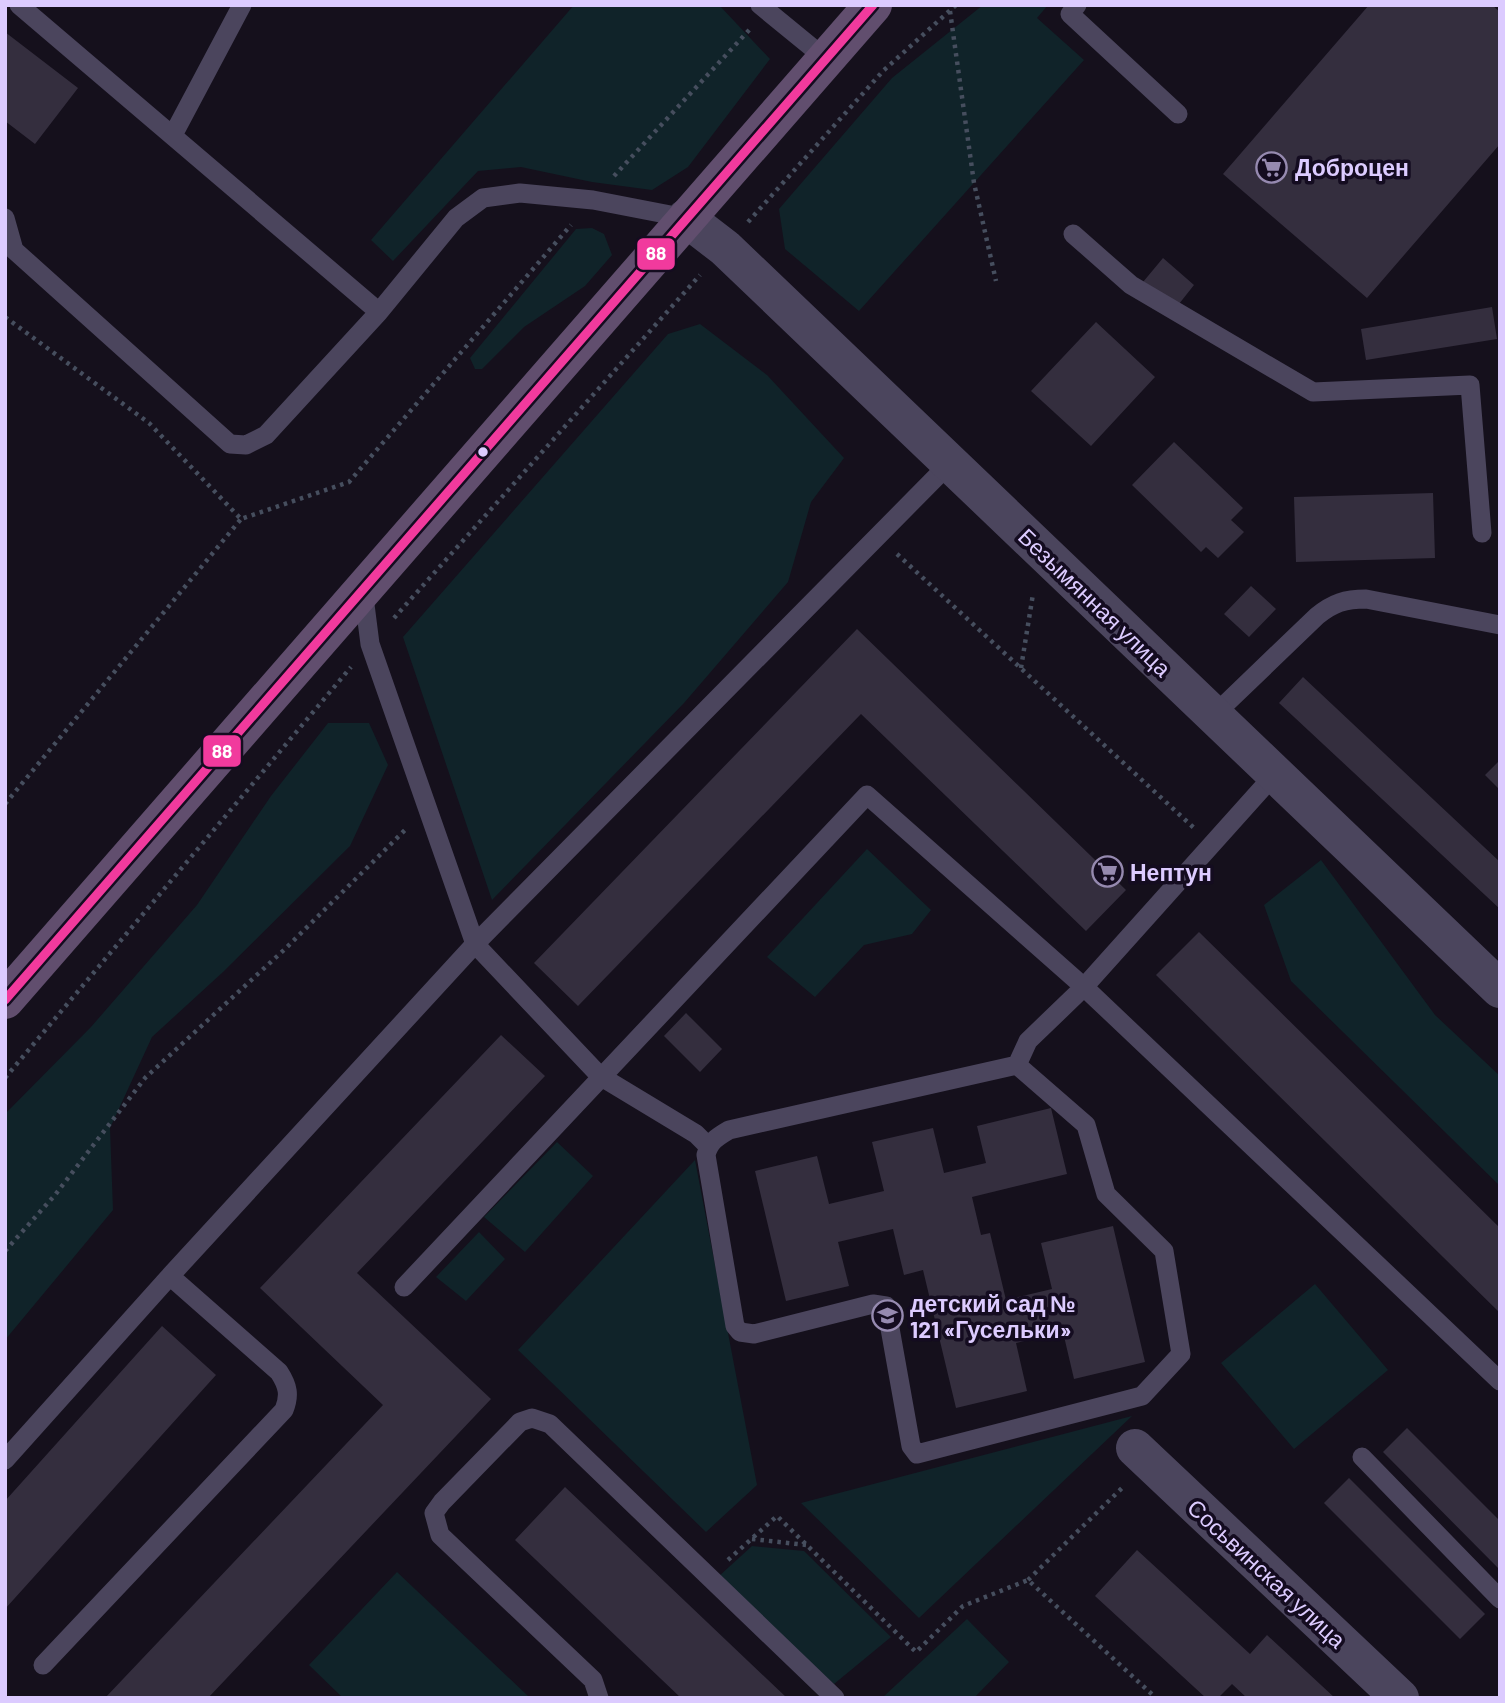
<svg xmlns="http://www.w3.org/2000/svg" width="1505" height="1703" font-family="Barlow,sans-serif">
<rect width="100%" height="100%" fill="#15101c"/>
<!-- green -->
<path fill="#102329" d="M574 5H719L770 59 688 167 652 190 592 182 521 167 478 171 393 261 371 240Z
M983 5H1048L1037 18 1084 60 859 311 785 249 779 209 892 78Z
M592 228 604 234 612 255 585 286 524 327 482 369H475L470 358 576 229Z
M700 324 767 375 844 458 811 502 788 582 684 703 492 900 403 637 668 334Z
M328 723H369L388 765 350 846 223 972 152 1037 110 1128 113 1210 5 1340V1114L91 1027 197 905 271 796Z
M867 849 931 910 912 934 864 945 815 997 767 957Z
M1321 860 1435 1015 1500 1076V1186L1291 981 1264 905Z
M557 1142 593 1176 525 1252 484 1217Z
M695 1160 757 1485 706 1532 518 1350Z
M479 1232 505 1259 466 1301 436 1277Z
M1315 1284 1388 1370 1294 1449 1221 1363Z
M1132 1416 919 1618 801 1503Z
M752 1546 804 1551 891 1637 834 1684 718 1577Z
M397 1572 528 1696 526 1698H343L309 1665Z
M967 1619 1009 1662 974 1698H882Z"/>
<!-- building -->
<path fill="#342e3e" d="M1369 5H1492L1500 12V144L1367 298 1223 174Z
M5 32 78 88 35 144 5 121Z
M1163 258 1194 285 1175 309 1143 282Z
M1492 307 1497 339 1366 360 1361 329Z
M1096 322 1155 377 1091 446 1031 391Z
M1174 442 1243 508 1231 520 1244 532 1218 558 1206 547 1201 552 1132 485Z
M1433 493 1435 558 1296 562 1294 497Z
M1251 586 1276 609 1249 637 1224 614Z
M857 629 1126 890 1086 931 861 714 578 1006 534 963Z
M1303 677 1500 862V909L1279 703Z
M1500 760V790L1485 775Z
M1199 932 1500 1228V1313L1156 975Z
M686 1013 722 1049 700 1072 664 1036Z
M501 1035 545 1076 357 1273 491 1399 208 1698H105L383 1405 260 1288Z
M1051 1108 1067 1174 972 1197 981 1235 990 1233 1006 1300 1052 1289 1041 1243 1113 1226 1145 1362 1074 1379 1063 1332 1016 1343 1027 1391 956 1408 923 1270 904 1275 893 1229 838 1242 849 1286 786 1301 755 1171 817 1156 829 1204 884 1191 872 1142 933 1128 944 1173 986 1163 977 1126Z
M162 1326 216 1375 5 1609V1501Z
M1407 1428 1500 1521V1570L1383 1452Z
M1349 1478 1485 1614 1460 1639 1324 1503Z
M565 1487 787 1698H681L515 1540Z
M1137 1550 1250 1654 1267 1635 1335 1698H1247L1232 1684 1218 1698H1206L1095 1596Z"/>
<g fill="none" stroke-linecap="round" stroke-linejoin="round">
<!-- path -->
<path stroke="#464e5e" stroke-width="4.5" stroke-dasharray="3.5 5" stroke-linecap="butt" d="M950 11 974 183 996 281
M614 176 751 28
M748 222 883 71 956 5
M5 317 149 423 241 519 349 482 571 225
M897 554 1194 828
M394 618 700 275
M1021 668 1033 594
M5 804 241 519
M5 1078 351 667
M5 1251 55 1195 145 1078 285 949 406 829
M752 1539 806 1545
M728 1560 777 1516 916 1652 963 1606 1028 1580 1156 1698
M1028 1580 1125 1485"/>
<!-- lane -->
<path stroke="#4b455d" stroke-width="19" d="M19 5 379 312
M760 5 826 59
M1077 5 1070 14 1178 114
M173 135 242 5
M5 218 14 250 230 444 246 445 266 435 379 312 456 218 483 198 520 193 593 200 686 218
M1073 234 1131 285 1313 392 1470 385 1482 533
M363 589 370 644 475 944 600 1076 696 1134 708 1146
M1214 715 1317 616C1333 603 1345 599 1366 599L1500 625
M1275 774 1084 987 1500 1381
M404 1287 867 795 1084 987 1028 1041 1017 1065 1086 1125 1106 1194 1164 1251 1181 1354 1142 1396 917 1454 911 1446 886 1306 873 1304 754 1334 740 1332 735 1326 706 1155C709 1142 717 1137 729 1130L1017 1065
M1362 1457 1500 1599
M5 1460 170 1276
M43 1665 284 1410C290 1395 288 1386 279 1372L170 1276 475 944 950 463
M599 1698 593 1680 440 1535 434 1513 442 1502 520 1422 532 1418 550 1424 835 1698"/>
<!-- street -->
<path stroke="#4b455d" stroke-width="38" d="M686 218 725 248 1500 989
M1135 1448 1400 1698"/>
<!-- primary -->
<path stroke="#614e6e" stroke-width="38" d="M5 1000 873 5"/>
<defs>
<path id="bus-1" d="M5 1000 873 5"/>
</defs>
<!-- bus-1 casing -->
<use href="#bus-1" stroke="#140c20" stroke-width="14"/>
<!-- bus-1 -->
<use href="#bus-1" stroke="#f13a9d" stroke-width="9"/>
</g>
<!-- icons -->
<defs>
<symbol id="supermarket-ring" viewBox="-11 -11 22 22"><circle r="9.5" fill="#140c20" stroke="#968ab0" stroke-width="1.5"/><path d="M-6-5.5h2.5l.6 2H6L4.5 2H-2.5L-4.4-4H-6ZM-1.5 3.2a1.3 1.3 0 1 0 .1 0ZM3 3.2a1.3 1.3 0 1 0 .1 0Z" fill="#968ab0"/></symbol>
<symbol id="school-ring" viewBox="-11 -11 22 22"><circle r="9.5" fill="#140c20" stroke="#968ab0" stroke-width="1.5"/><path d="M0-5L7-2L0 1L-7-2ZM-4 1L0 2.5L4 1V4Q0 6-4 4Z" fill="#968ab0"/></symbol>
</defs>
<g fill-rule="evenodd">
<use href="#supermarket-ring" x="1254" y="150" width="35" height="35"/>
<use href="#supermarket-ring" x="1090" y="854" width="35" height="35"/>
<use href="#school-ring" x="870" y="1298" width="35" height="35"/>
</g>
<!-- markers -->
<circle fill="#dccbff" stroke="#140c20" stroke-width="2.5" cx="483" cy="452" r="6"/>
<g text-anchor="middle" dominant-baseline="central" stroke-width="7" stroke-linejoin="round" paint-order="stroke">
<!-- poi labels -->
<g font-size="23" font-weight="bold" fill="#dccbff" stroke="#140c20" text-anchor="start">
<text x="1295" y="167">Доброцен</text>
<text x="1130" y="872">Нептун</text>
<text x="910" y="1303">детский сад №<tspan x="910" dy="26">121 «Гусельки»</tspan></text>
</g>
<!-- street labels -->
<g font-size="23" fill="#dccbff" stroke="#140c20">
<text transform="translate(1095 602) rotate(44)">Безымянная улица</text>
<text transform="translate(1267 1573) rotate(43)">Сосьвинская улица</text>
</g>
</g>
<g stroke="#140c20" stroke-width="2.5">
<rect x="636" y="237" width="40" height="34" rx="7" fill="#f13a9d"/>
<rect x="202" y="734" width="40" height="34" rx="7" fill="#f13a9d"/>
</g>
<g font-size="19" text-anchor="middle" font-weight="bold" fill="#fff">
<text x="656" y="260">88</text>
<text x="222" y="758">88</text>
</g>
<!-- border -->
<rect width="1505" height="1703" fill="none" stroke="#dccbff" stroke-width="14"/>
</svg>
